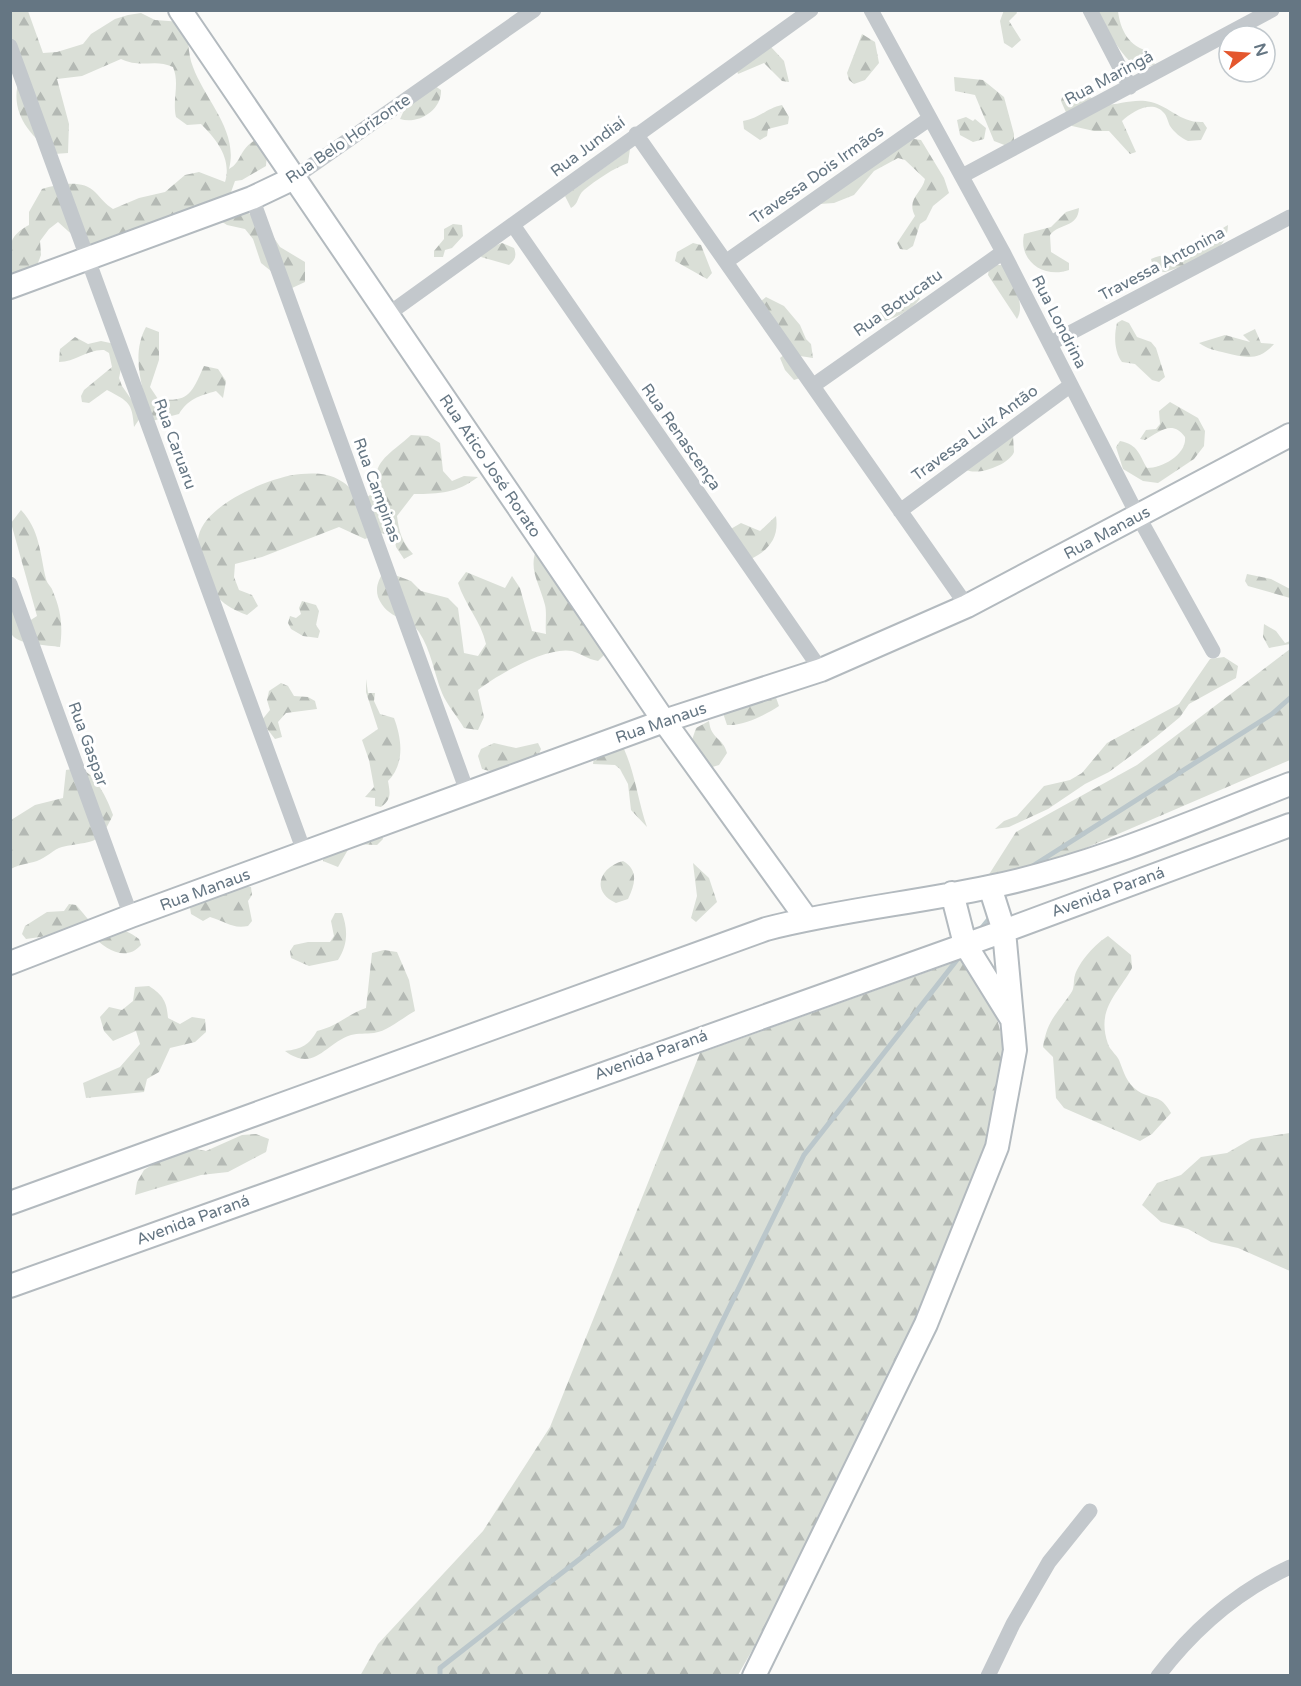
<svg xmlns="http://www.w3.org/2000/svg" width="1301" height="1686" font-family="'Varela Round',sans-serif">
<defs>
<pattern id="forest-firs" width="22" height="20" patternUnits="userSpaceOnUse" patternTransform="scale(1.5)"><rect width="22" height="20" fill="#dadfd7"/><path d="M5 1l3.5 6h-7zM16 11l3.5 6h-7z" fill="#b4b9b4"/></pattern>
</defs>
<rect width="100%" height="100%" fill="#fafaf8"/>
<!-- forest -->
<path fill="url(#forest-firs)" d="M1004 10 1016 11 1017 13 1009 21 1021 40 1012 48 1004 43 1000 21Z
M11 11H28L43 53 57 52 83 44 91 34 115 19 128 15 141 13 155 20 182 22C190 37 187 52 193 67 205 100 239 131 229 169 243 162 238 147 260 138L267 152 266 166 242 180 235 181 230 195 239 207 265 224 280 247 305 262V282L292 288 261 263 253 239 245 229 227 225 216 218 88 249 58 222 49 229 40 241 41 255 36 268 24 274 11 272C11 248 5 238 29 225V212L42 189C58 184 83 179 95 192 102 199 105 204 113 209L139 198 165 192 185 175 199 172 225 182C232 159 217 140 201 124L187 125 176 117C172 99 180 84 173 67 154 58 142 69 121 59L82 76 57 79 69 124 68 153 54 154C28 134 8 110 20 77L11 59Z
M1096 11H1118C1120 29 1129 48 1150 51L1155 65C1149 66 1142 67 1136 65 1124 62 1103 22 1096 11Z
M862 34 875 42 879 63 865 80 854 84 849 80 847 73Z
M771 47 784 61 789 82 782 81 764 63 738 74 737 71Z
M954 77 983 80 1004 97 1014 134V144L1007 146 994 141 975 95 955 91Z
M435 86 441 90C442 110 418 125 400 119L406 106Z
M1077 89 1103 105C1120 105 1134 98 1151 102 1171 107 1180 123 1203 122L1207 128 1201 140 1188 141C1181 138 1174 132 1170 126 1168 122 1167 116 1164 113 1152 99 1132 112 1122 121L1136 152 1130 154 1109 131H1094L1072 126 1061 101 1063 94Z
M782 105 789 117 788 124 768 129 767 136 760 140 744 129 743 121C760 118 767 108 782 105Z
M966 117 973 121 975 119 986 128 984 139 973 142 960 135 957 120Z
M914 139 921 140 944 178 949 193 933 206 926 220 920 224 913 246 907 250 900 249 897 243 915 216C906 199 922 193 925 179L905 160 898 158 874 171 854 195 834 203 820 204 908 140Z
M630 149 628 163C614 168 596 180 584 190 577 196 579 204 571 208L565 196Z
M1079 208C1078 228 1059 223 1050 235L1051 252 1069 263V270C1044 279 1018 261 1024 234L1051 227 1066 212Z
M453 224 462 225 463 236 452 248 445 250 443 257H434V251L444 239V229Z
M1228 225C1228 256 1189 264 1165 272 1156 272 1153 268 1151 259 1165 251 1181 259 1197 253 1209 249 1211 234 1228 225Z
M502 243 514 248C517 256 515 260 509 265L481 257 484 250Z
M693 243 701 245 712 273 707 279 675 261 677 252Z
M995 265H1002C1010 280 1027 302 1017 319L988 275 989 269Z
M914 289 920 299C911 311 892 320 877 323L873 318 901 295Z
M766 297 784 306 800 325 806 339 811 344 813 358 800 356V378L794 380 785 370 780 358 785 354 761 301Z
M1122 320 1129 323 1137 337 1151 342 1156 348 1165 377 1159 382 1152 380 1135 364 1122 362C1114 351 1114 335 1117 323Z
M146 327 159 332V360L150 387 158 399C190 403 192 392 204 366L218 369 226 381 223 398 216 391C199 396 188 399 179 414L152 421C143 391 130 356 146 327Z
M1255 329 1261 343 1274 344C1259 361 1246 358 1226 353 1215 350 1209 350 1199 343L1225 335 1250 342 1243 335Z
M75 337 88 344 101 341 115 344 122 364 119 378 122 386 142 415 134 427C132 402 129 402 107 390L89 403 82 402 81 396 84 390 112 367 109 353 104 350C88 349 75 362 59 362L60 349Z
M1170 402 1198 418 1205 431 1204 446 1194 459 1158 483 1143 481 1123 469 1116 447 1120 441C1139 445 1139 455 1147 468 1163 468 1187 454 1185 437 1172 419 1159 432 1145 440L1140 439 1146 430 1156 429 1160 424 1159 411Z
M411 435 428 436 440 443 443 471 452 481 464 476 478 477C457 493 440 494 414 494L397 516C399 532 402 542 413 554L404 559 396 547 394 535 380 533 365 539 339 527 262 557 235 564 234 577 239 590 252 595 258 606 247 615C221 605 214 597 205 571 202 561 197 551 198 540 200 506 271 476 301 474 314 473 329 473 341 481 353 488 351 493 367 497L378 490C369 462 392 453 411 435Z
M1013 436 1014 452C1009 465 976 477 965 469Z
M21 510C40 530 40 554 46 579 47 584 52 587 53 592 61 610 63 627 60 647 49 645 15 645 11 633 8 625 11 609 11 600L26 623 37 616 11 523Z
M776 516C779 536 771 549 751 559L729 530 741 523 760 531Z
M538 545 607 652 598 661C587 659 580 653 572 651 547 646 497 675 478 690L484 717 478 730 464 728C457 716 447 705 442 693 434 673 431 650 419 632 407 615 388 621 378 597 375 587 379 579 384 571L411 581 421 591 448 598 458 608 464 653 478 656 486 644C481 621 465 605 458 583L466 572 505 588 512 576 520 588 532 631 546 634C545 625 547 613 545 605 539 581 527 569 538 545Z
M1247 574 1271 579 1290 589V598L1248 586 1245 581Z
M302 601 316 605 319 611 316 625 320 631 318 638 303 636 291 629 288 623 290 616 296 618 301 614 299 608Z
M1264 624 1276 631 1285 643 1290 641V644L1269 648 1263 637Z
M1290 649V760L1060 859 988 876 1016 832 1137 765Z
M1224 657 1238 666 1236 678 1189 704 1180 717 1156 737 1109 772 1085 784 1048 809 1009 827 995 829 1004 821 1017 816 1044 786 1070 780 1082 773 1107 743 1179 704 1210 659Z
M366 679 368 693H375L374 701 380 714 394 718C402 739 405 764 388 781 390 793 392 799 381 807L375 806V798L365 797 374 787 369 760 362 740 378 729 366 692Z
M281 683 288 686 294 696 308 697 315 701 317 709 286 713 278 722 282 737 275 739 261 721 270 710 267 700 269 691Z
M774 692 779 706C765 715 744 726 727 725L723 713Z
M709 721C711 740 723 737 727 753L719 765 706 769 692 740 696 728Z
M494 743 516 748 538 743 541 749 538 756C521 762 500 776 482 769L478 756 481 749Z
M618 747 624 749C635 773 638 801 647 827L631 810 628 784 620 769 615 765 593 764 594 757Z
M79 768C95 773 108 800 113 815 98 847 93 840 62 847 54 849 46 858 37 861 28 864 20 864 11 869V820L35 805 63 798 66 770Z
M382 831 383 839 377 845 355 844 349 848 338 867 323 861 324 854Z
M623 861C639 870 635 885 628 899L616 903C590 891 600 867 623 861Z
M693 863 709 878 717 902 696 922 691 918 697 896Z
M236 884 251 887 252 895 248 901 252 921 248 926C231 929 225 921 210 917L203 921 191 914 189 901Z
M69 904 76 905C83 912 88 922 97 925 114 930 122 926 139 939L141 945C125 963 105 948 92 936H47L26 939 22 934 25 926 47 912 64 911Z
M335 913H342C348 929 348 945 338 960L309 966 291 958 290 951 294 945 308 942H330L334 936 331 921Z
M1108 936 1131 955 1132 968C1117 995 1096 1009 1108 1044 1110 1050 1116 1054 1119 1060 1124 1072 1126 1083 1138 1091 1154 1101 1160 1093 1171 1113L1152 1134 1140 1141 1064 1108 1056 1098 1053 1057 1043 1047C1047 1020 1057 1014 1071 993 1075 988 1073 981 1075 975 1079 962 1096 943 1108 936Z
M384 950 397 952 409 980 415 1011C402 1018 388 1031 374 1033 366 1034 358 1033 351 1035 325 1043 315 1073 285 1051 302 1049 309 1045 317 1031 336 1027 348 1014 366 1008L372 953Z
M966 958 995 1010 1006 1055 986 1154 896 1400 738 1675 360 1676 378 1644 483 1531 550 1427 700 1053Z
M149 986C163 995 167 1002 168 1018L180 1024 192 1017 205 1019 206 1032 195 1042 170 1048 159 1072 147 1079 144 1092 86 1098 83 1083 120 1067 140 1044 136 1031 113 1041 104 1031 100 1017 109 1007 122 1010 133 1001 135 987Z
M1290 1133V1271L1238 1248 1211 1242 1188 1229 1161 1222 1142 1205 1157 1183 1181 1175 1201 1157 1227 1153 1251 1139Z
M256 1134 269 1139 266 1152 228 1172 201 1175 135 1195 137 1182 144 1170 155 1163 192 1148 206 1151 242 1135Z"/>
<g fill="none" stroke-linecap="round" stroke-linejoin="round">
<!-- stream -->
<path stroke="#bbc7cb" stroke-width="5" d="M1031 867 1272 714 1290 698
M980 930 993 914
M440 1676V1668L622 1526 804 1155 960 956"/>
<defs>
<path id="secondary" d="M180 10 664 721 806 918
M10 287 252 198 294 178
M952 893 965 944 1011 1018
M10 963 131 916 664 721 821 670 967 606 1290 435
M10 1203 766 929C839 910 915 903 989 887 1093 866 1192 822 1290 784
M10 1286 1004 931 1290 825
M754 1676 926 1324 997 1147 1015 1050 1004 931 990 887"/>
</defs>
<!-- secondary casing -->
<use href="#secondary" stroke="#b3babf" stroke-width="26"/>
<!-- street -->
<path stroke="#c3c8cc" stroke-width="15" d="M871 10 1003 252 1138 516 1213 651
M1090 10 1130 87
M10 46 305 854
M636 134 967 606
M962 176 1272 10
M294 178 534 10
M252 198 468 794
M513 225 821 670
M727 261 929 119
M387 315 811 10
M1051 343 1290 217
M814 385 1003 252
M900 511 1071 385
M10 584 131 916
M988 1676 1013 1624 1049 1562 1090 1511
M1158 1676C1193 1630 1238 1591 1290 1567"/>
<!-- secondary -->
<use href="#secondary" stroke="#fff" stroke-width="22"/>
</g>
<g text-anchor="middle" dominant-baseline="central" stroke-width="6" stroke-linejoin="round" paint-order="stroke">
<!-- street labels -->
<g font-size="16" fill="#657683" stroke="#fff">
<text transform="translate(1109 78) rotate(-28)">Rua Maringá</text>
<text transform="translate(348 139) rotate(-34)">Rua Belo Horizonte</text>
<text transform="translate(588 147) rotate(-37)">Rua Jundiaí</text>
<text transform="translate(817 175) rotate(-35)">Travessa Dois Irmãos</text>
<text transform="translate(1162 264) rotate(-28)">Travessa Antonina</text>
<text transform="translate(898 303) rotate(-35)">Rua Botucatu</text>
<text transform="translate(1059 322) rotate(63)">Rua Londrina</text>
<text transform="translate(975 433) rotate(-36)">Travessa Luiz Antão</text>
<text transform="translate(681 437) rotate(55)">Rua Renascença</text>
<text transform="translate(175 444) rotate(70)">Rua Caruaru</text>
<text transform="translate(490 466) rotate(56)">Rua Atico José Rorato</text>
<text transform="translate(377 490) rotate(70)">Rua Campinas</text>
<text transform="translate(1107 533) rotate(-28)">Rua Manaus</text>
<text transform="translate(661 723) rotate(-19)">Rua Manaus</text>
<text transform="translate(88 744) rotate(70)">Rua Gaspar</text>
<text transform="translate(205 890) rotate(-20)">Rua Manaus</text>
<text transform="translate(1108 892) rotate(-20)">Avenida Paraná</text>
<text transform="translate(651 1055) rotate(-20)">Avenida Paraná</text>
<text transform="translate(193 1220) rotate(-20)">Avenida Paraná</text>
</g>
</g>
<!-- border -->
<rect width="1301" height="1686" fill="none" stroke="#657683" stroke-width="24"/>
<!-- north arrow -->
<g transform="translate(1247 54) rotate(73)"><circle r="28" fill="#ffffff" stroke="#c1c8cd" stroke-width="1.5"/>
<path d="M0-4.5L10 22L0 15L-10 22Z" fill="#e4572e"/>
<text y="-9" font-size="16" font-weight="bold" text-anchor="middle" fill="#657683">N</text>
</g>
</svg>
